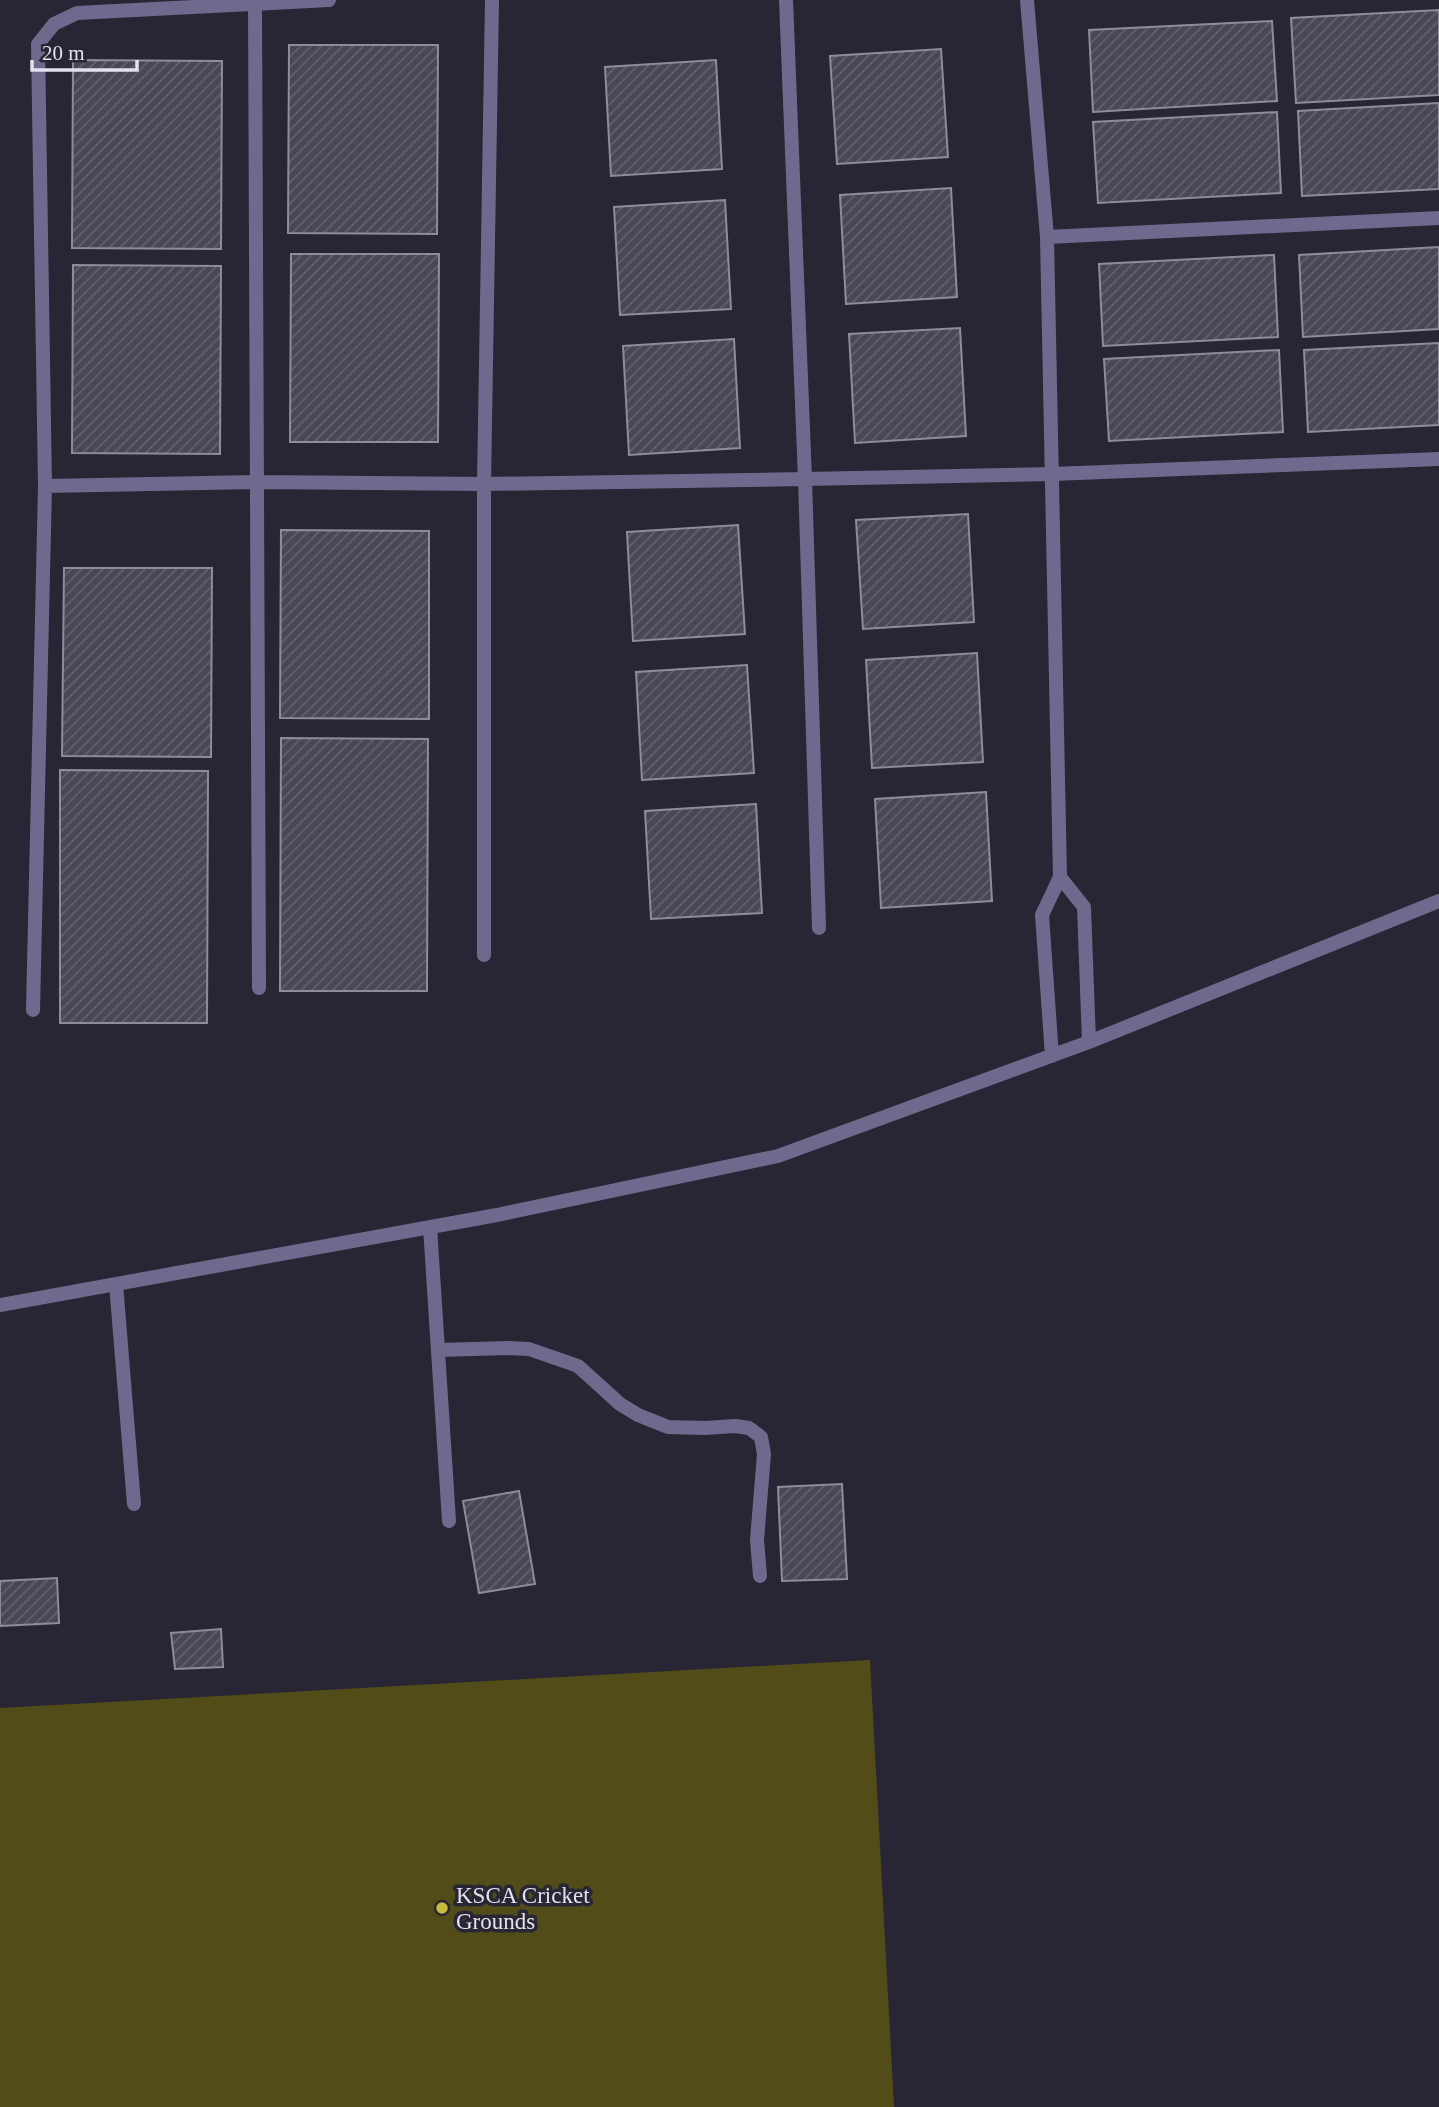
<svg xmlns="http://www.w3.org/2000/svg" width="1439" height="2107" font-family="Georgia,serif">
<defs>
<pattern id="building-hatch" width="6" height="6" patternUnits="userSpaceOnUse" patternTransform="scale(1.75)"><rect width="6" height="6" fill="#494656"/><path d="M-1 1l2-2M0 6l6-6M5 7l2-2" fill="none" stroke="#63606e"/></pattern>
</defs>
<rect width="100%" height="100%" fill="#282534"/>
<!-- pitch -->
<path fill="#524d18" d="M870 1660 894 2107H0V1708Z"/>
<!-- building -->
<path fill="url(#building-hatch)" stroke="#8e8b9d" stroke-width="2" d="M1439 10V95L1296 103 1291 18Z
M1272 21 1277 101 1093 112 1089 30Z
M289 45H438L437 234 288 233Z
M941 49 948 157 837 164 830 56Z
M73 60 222 61 221 249 72 248Z
M716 60 722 169 611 176 605 67Z
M1439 103V189L1302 196 1298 111Z
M1277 112 1281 193 1098 203 1093 122Z
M951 188 957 297 846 304 840 195Z
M725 200 731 309 620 315 614 207Z
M1439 247V329L1303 337 1299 255Z
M291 254H439L438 442H290Z
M1274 255 1278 337 1103 346 1099 264Z
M73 265 221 266 220 454 72 453Z
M960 328 966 436 855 443 849 334Z
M734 339 740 448 629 455 623 346Z
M1439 343V425L1308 432 1304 350Z
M1279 350 1283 432 1109 441 1104 359Z
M968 514 974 622 863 629 856 520Z
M738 525 745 634 633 641 627 532Z
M281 530 429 531V719L280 718Z
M64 568H212L211 757 62 756Z
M977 653 983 762 872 768 866 660Z
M747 665 754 773 642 780 636 672Z
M281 738 428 739 427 991H280Z
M60 770 208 771 207 1023H60Z
M986 792 992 901 881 908 875 799Z
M756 804 762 913 651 919 645 811Z
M842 1484 847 1579 782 1581 778 1487Z
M519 1491 535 1584 479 1593 463 1501Z
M57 1578 59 1623 0 1626V1581Z
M221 1629 223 1667 175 1669 171 1633Z"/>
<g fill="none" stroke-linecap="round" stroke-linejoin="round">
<!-- minor -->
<path stroke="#71698d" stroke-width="14" d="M329 0 77 13 54 24 38 44 45 486 258 482 484 484 805 479 1052 474 1439 459
M786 0 805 479 819 928
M1027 0 1047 237 1060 877 1042 915 1052 1056
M255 3 259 988
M1047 237 1439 218
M1060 877 1084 907 1089 1042
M484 955V484L492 0
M33 1010 45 486
M430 1227 449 1521
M116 1284 134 1504
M0 1305 497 1215 778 1156 1089 1042 1439 901
M438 1350 507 1348 529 1349 578 1366 620 1404 638 1415 668 1427 705 1428 735 1426 749 1428 761 1437 764 1454 757 1540 760 1576"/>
</g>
<!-- markers -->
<circle fill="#c8bb3b" stroke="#282534" stroke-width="2.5" cx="442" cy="1908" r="7"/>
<g text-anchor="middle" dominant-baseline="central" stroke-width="7" stroke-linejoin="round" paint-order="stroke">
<!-- poi labels -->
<g font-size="23" fill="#e3e1eb" stroke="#282534" text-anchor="start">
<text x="456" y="1895">KSCA Cricket<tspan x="456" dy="26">Grounds</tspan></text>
</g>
</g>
<!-- scale -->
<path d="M32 60v10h105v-10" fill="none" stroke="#e3e1eb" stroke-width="3.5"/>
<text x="42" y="60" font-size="21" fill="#e3e1eb" stroke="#282534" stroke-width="5" paint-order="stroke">20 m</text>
</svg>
